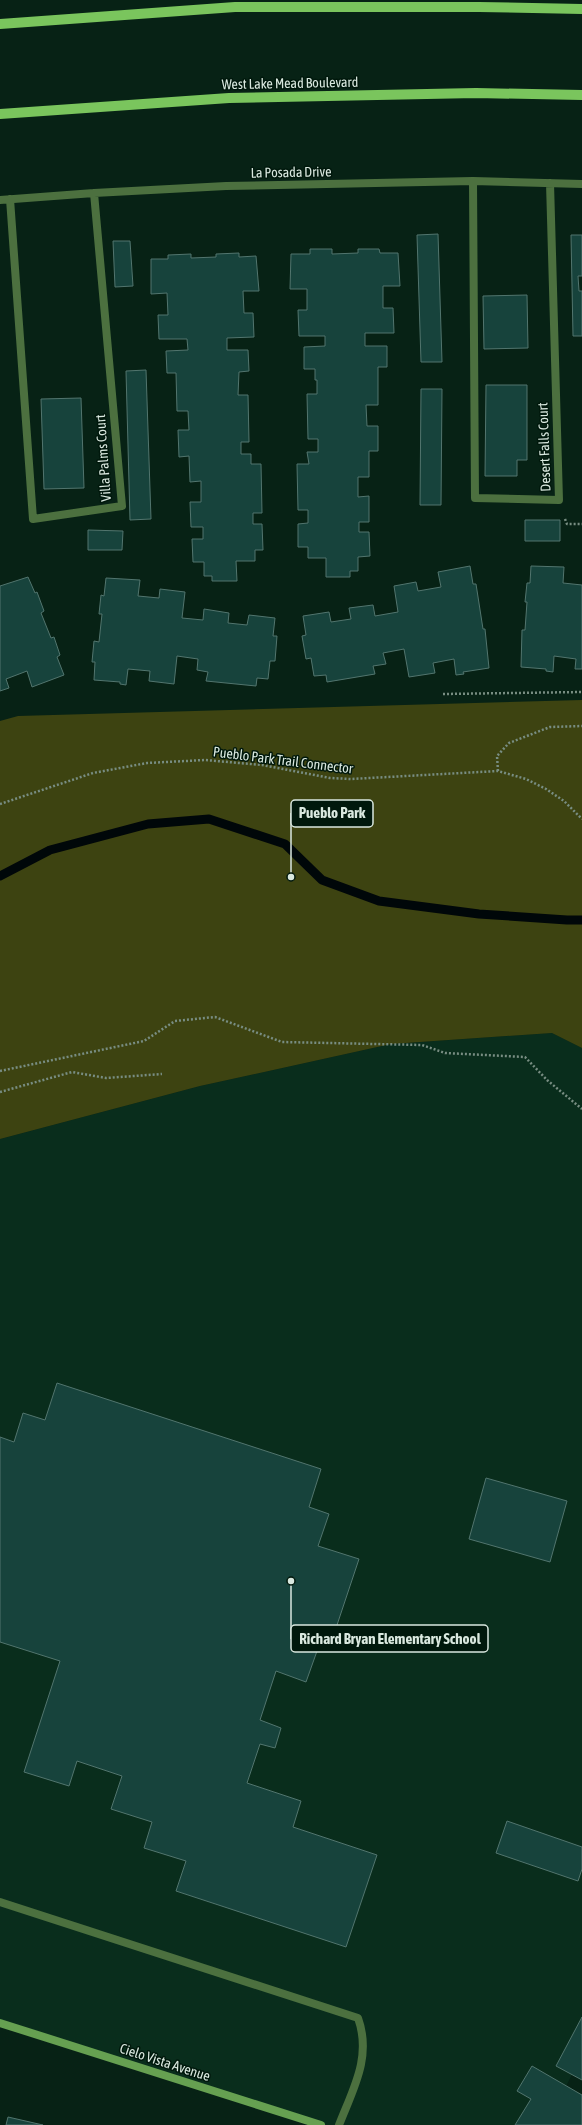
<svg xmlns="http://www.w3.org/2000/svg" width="582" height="2125" font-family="'Asap Condensed',sans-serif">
<rect width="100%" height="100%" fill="#072215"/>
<!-- built -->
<path fill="#092d1c" d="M552 1033 582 1048V2054L547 2125H321L0 2023V1139L200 1086 391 1044Z"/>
<!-- green -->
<path fill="#3d4311" d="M582 700V1048L552 1033 391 1044 200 1086 0 1139V721L18 716Z"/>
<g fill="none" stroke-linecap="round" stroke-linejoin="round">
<!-- stream -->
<path stroke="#000709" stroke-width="9" d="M0 876 50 850 148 824 209 819 285 844 322 880 379 901 479 914 567 920H582"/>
</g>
<!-- building -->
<path fill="#17433c" stroke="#52756e" d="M438 234 442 362H421L417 235Z
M571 235H582V276H578L579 291H582V336H573Z
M113 241H130L133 286 115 287Z
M310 249H332V254L358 253V249H379L380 253H398L400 286H383V308H393L394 333H365V346H387V367H378V405H366L367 426H378V451H369V477H358V497L369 496V522H359V532H369L370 556 358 557V571H350V577H326V558H308V547H298V524L308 523V510H298L297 464H309L307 452H318V439H308L307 394H317V380H315V369H304V347L325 346V336H299L298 310H307V289H290L291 254H310Z
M239 253V257L256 256 259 291H243L244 313H253L254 337 227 338V350H248L249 371 239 372 238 395H248L249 442H241V454H251V464H261L262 513H253V524H262L263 550H255V561H236L237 581H212V576H204V562H193L192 539H203V527H191L190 502H201V481L190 482 189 456 179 457 178 430H189L188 411H177L176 373H167L166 351 188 350 187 339H159L158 315H168L167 293 151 294V259H168V255L191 254V258L216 257V254Z
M527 295 528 348 484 349 483 296Z
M146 370 151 519 130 520 126 371Z
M486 385H527V460H517V476H485Z
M421 389H442L441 505H420Z
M81 398 84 488 44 489 41 399Z
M525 520H560V541H525Z
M88 530 123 531 122 550H88Z
M470 566 473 584H476L483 629H485L489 668 463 672 464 674 456 675 454 659 433 663 435 673 409 677 404 649 383 653 386 664 373 666 375 674 327 682 326 675 314 676 311 658 306 659 302 636 306 635 303 616 329 612 331 622 351 619 349 608 373 605 375 616 398 612 394 586 416 582 418 591 441 587 438 572Z
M531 566 564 567 563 583 582 585V669H575L576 659 554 656 553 672 546 671V669L521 667 522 630H525L527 602H525L527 583H530Z
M28 577 35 593 37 592 44 611 41 613 51 638 54 637 60 655 57 657 64 675 32 687 27 671 6 679 9 688 0 691V586Z
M106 578 140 580 138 596 159 598 160 589 185 592 182 618 203 620 204 609 229 613 228 623 247 625 249 615 275 618 273 636H277L275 661H270L268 679 257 678 256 686 206 681 208 672 197 670 198 659 177 656 174 684 149 681 150 671 128 669 126 685 120 684V682L94 680 95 662H92L94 641 99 642 102 614H99L101 595 104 596Z
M57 1383 321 1469 309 1507 329 1514 318 1546 359 1559 332 1640 322 1637 306 1682 276 1671 260 1720 281 1728 275 1748 260 1744 247 1783 301 1801 293 1827 377 1855 346 1947 176 1891 186 1861 144 1848 152 1822 111 1809 122 1776 77 1761 69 1786 24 1772 60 1661 0 1642V1437L14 1442 23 1413 45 1420Z
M486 1478 567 1501 550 1562 469 1539Z
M507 1821 582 1847V1869L578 1881 496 1853Z
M582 2017V2080L556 2066Z
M532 2066 582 2095V2125H515L531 2099 517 2091Z
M8 2117 43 2125H6Z"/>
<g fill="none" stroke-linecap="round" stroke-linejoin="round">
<!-- path -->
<path stroke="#788d82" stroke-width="2.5" stroke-dasharray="2 2" stroke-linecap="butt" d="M565 519 567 524H582
M443 694 582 692
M498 771 497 756 509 743 550 727 582 726
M0 804 93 773 147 763 205 760 262 765 330 778 351 779 498 771 526 779 546 789 564 801 582 819
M0 1071 144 1041 175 1021 215 1017 282 1042 422 1045 445 1053 525 1057 547 1080 582 1109
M0 1092 72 1072 106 1078 162 1074"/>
<!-- lane -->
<path stroke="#4c703f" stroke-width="8" d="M0 1902 358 2018C372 2057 353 2089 339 2125"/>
<!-- street -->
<path stroke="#4c703f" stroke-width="8" d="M473 181 475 498 559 500 550 183
M10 199 33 519 122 506 94 193
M0 200 94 193 226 186 473 181 582 184"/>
<!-- secondary -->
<path stroke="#66a051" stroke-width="8" d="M0 2023 321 2125"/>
<!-- primary -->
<path stroke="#7ac55d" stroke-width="10" d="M0 24 235 7H479L582 9
M0 114 229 98 476 93 582 95"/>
</g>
<g text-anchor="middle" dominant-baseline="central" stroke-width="3" stroke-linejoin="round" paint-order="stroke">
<!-- street labels -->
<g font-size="14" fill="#d9e8df" stroke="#00180c">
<text transform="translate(290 83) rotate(-1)">West Lake Mead Boulevard</text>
<text transform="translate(291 172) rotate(-1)">La Posada Drive</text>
<text transform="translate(544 447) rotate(-92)">Desert Falls Court</text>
<text transform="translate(103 458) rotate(-94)">Villa Palms Court</text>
<text transform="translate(283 760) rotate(7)">Pueblo Park Trail Connector</text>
<text transform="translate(165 2062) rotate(18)">Cielo Vista Avenue</text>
</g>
</g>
<!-- callouts -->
<path fill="none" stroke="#d9e8df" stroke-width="1.5" d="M291 877L291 813M291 1581L291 1639"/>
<g fill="#d9e8df" stroke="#00180c" stroke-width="1.5">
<circle cx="291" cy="877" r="4"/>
<circle cx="291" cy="1581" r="4"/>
</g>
<g fill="#00180c" stroke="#d9e8df" stroke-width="1.5">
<rect x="291" y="800" width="82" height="27" rx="4"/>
<rect x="291" y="1625" width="197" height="27" rx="4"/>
</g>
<g font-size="15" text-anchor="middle" font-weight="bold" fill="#d9e8df">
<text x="332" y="818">Pueblo Park</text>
<text x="390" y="1644">Richard Bryan Elementary School</text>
</g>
</svg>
